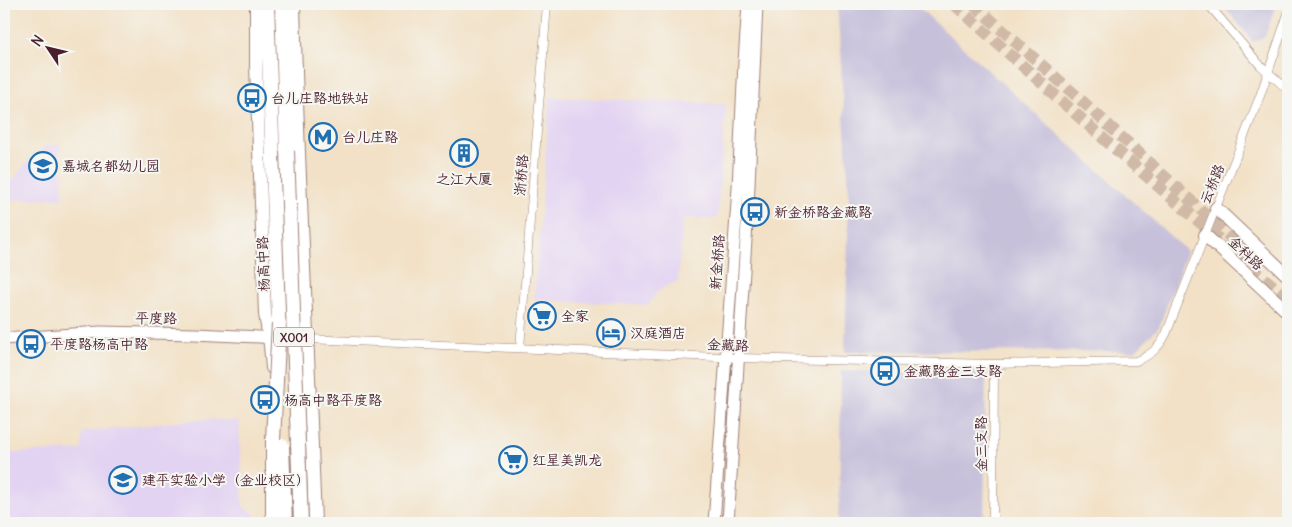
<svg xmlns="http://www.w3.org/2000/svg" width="1292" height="527" font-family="Delius,'LXGW WenKai TC',sans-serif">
<rect width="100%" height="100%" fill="#f6f6f2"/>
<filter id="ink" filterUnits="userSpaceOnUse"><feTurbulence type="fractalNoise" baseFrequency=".02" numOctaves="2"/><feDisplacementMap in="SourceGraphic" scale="10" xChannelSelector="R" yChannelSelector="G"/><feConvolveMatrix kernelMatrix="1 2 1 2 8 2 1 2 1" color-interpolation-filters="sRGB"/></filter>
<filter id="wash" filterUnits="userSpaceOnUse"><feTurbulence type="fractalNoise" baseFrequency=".0096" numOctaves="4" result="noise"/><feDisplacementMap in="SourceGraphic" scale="20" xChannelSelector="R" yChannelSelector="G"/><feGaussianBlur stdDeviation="1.12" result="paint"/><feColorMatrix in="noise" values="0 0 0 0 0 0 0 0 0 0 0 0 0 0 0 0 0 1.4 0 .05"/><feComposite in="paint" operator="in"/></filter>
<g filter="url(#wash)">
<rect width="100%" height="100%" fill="#f2e1c6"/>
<!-- built -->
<path fill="#e3d3f2" d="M550 97 726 104 717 219 683 218 678 282 666 286 655 294 649 305 534 300Z
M60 144 63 198 5 200 4 193 14 178 34 154 47 146Z
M201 419 239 421 243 507 255 514 253 523H4V453L81 450 82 432Z"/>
<!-- industrial -->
<path fill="#c6c0da" d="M837 4H915L1187 251 1159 327 1135 351 845 352 849 194Z
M1222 4H1276L1265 37 1253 42Z
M841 371 986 373 984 523H839Z"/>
</g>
<g filter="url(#ink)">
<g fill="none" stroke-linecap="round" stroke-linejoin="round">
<!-- primary-tunnel -->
<path stroke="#d0baa7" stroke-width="12" stroke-dasharray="12 6" stroke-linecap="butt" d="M954 4 1097 133 1288 299
M973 4 1082 101 1237 243"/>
<defs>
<path id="street" d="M1208 4 1260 65 1288 90
M308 339 739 358 994 364 1136 361C1151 355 1159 348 1166 334L1260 96 1288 14
M520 348 547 4
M993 523 994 364"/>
<path id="secondary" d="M4 339 100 332 195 334 302 339
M714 523 738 188 744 62 748 4
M728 523 748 208 757 4"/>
<path id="primary" d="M256 4V65L265 314 270 345 272 368
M294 4C298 177 309 350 315 523
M1216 208 1288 276
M1205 235 1288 312"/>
<path id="highway" d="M267 4 279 323
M282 4 287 151
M291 43 295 69"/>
</defs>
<!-- street casing -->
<use href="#street" stroke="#9e8078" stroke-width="9"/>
<!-- secondary casing -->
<use href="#secondary" stroke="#9e8078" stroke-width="13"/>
<!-- primary casing -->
<use href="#primary" stroke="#9e8078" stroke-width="14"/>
<!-- highway casing -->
<use href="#highway" stroke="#9e8078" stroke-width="16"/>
<!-- street -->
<use href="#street" stroke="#fff" stroke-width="8"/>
<!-- secondary -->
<use href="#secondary" stroke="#fff" stroke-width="11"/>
<!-- primary -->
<use href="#primary" stroke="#fff" stroke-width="12"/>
<!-- highway -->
<use href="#highway" stroke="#fff" stroke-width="14"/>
<defs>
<path id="highway-bridge" d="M287 151 301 523
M282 446 285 523
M273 523V440L279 323"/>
</defs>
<!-- highway-bridge casing -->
<use href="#highway-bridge" stroke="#9e8078" stroke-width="16" stroke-linecap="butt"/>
<!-- highway-bridge -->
<use href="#highway-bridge" stroke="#fff" stroke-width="14"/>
</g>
</g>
<!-- icons -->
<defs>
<symbol id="bus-ring" viewBox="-11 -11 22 22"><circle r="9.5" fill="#f6f6f2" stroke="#1f6fb2" stroke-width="1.5"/><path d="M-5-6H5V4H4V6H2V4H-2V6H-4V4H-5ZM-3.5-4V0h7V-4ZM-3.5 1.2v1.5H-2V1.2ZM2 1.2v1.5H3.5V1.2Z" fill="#1f6fb2"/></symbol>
<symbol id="metro-ring" viewBox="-11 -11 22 22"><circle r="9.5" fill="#f6f6f2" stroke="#1f6fb2" stroke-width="1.5"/><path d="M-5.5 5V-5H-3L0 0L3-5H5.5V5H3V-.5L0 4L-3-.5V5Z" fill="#1f6fb2"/></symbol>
<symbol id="building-ring" viewBox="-11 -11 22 22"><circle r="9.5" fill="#f6f6f2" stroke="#1f6fb2" stroke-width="1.5"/><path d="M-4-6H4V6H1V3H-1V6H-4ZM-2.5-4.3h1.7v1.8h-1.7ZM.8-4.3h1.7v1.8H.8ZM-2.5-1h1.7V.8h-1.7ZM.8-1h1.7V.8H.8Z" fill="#1f6fb2"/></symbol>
<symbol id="school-ring" viewBox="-11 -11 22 22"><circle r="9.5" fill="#f6f6f2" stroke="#1f6fb2" stroke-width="1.5"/><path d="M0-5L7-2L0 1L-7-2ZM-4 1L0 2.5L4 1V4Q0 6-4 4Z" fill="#1f6fb2"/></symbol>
<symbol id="supermarket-ring" viewBox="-11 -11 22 22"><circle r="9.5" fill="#f6f6f2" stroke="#1f6fb2" stroke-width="1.5"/><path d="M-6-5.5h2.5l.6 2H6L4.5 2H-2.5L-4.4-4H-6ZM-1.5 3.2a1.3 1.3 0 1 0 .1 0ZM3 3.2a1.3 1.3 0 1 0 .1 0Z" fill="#1f6fb2"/></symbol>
<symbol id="hotel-ring" viewBox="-11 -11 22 22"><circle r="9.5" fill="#f6f6f2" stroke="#1f6fb2" stroke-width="1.5"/><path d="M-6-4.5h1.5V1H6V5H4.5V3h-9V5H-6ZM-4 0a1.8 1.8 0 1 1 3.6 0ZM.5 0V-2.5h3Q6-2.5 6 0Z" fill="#1f6fb2"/></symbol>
</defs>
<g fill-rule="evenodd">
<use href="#bus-ring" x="236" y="82" width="32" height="32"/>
<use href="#metro-ring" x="307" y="121" width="32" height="32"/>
<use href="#building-ring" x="448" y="137" width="32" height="32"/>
<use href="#school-ring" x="27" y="150" width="32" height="32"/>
<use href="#bus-ring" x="739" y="196" width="32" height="32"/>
<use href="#supermarket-ring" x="526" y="300" width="32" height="32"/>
<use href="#hotel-ring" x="595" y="317" width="32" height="32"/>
<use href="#bus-ring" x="15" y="328" width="32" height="32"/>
<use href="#bus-ring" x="869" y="355" width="32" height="32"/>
<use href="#bus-ring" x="249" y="384" width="32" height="32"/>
<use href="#supermarket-ring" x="497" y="444" width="32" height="32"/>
<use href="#school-ring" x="107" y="464" width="32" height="32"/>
</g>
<g text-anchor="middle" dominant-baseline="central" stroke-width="4" stroke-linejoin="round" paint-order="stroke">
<!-- shield labels -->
<rect fill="#f6f6f2" stroke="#7e6067" stroke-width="1" x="274" y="327.5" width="40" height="19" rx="4"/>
<g font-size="12" font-weight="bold" fill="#4a1f2b">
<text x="294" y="337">X001</text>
</g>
<!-- poi labels -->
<g font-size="14" fill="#4a1f2b" stroke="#f6f6f2" text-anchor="start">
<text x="271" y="98">台儿庄路地铁站</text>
<text x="342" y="137">台儿庄路</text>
<text x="62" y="166">嘉城名都幼儿园</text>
<text x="464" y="179" text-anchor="middle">之江大厦</text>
<text x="774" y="212">新金桥路金藏路</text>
<text x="561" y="316">全家</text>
<text x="630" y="333">汉庭酒店</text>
<text x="50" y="344">平度路杨高中路</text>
<text x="904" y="371">金藏路金三支路</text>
<text x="284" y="400">杨高中路平度路</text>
<text x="532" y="460">红星美凯龙</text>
<text x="142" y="480">建平实验小学（金业校区）</text>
</g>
<!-- street labels -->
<g font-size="14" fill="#4a1f2b" stroke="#f6f6f2">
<text transform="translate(521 175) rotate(-85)">浙桥路</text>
<text transform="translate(1212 184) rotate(-68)">云桥路</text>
<text transform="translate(1246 253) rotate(43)">金科路</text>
<text transform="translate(717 262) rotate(-86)">新金桥路</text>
<text transform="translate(263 264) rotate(-92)">杨高中路</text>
<text transform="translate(156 318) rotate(1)">平度路</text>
<text transform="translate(728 345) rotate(2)">金藏路</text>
<text transform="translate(981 444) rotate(-90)">金三支路</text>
</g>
</g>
<!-- margin -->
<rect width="1292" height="527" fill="none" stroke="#f6f6f2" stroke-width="20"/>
<!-- north arrow -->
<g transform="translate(48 48) rotate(305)" stroke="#f6f6f2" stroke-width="4" paint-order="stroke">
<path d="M0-4L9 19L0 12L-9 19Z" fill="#4a1f2b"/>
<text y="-8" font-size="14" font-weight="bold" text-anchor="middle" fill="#4a1f2b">N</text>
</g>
</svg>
